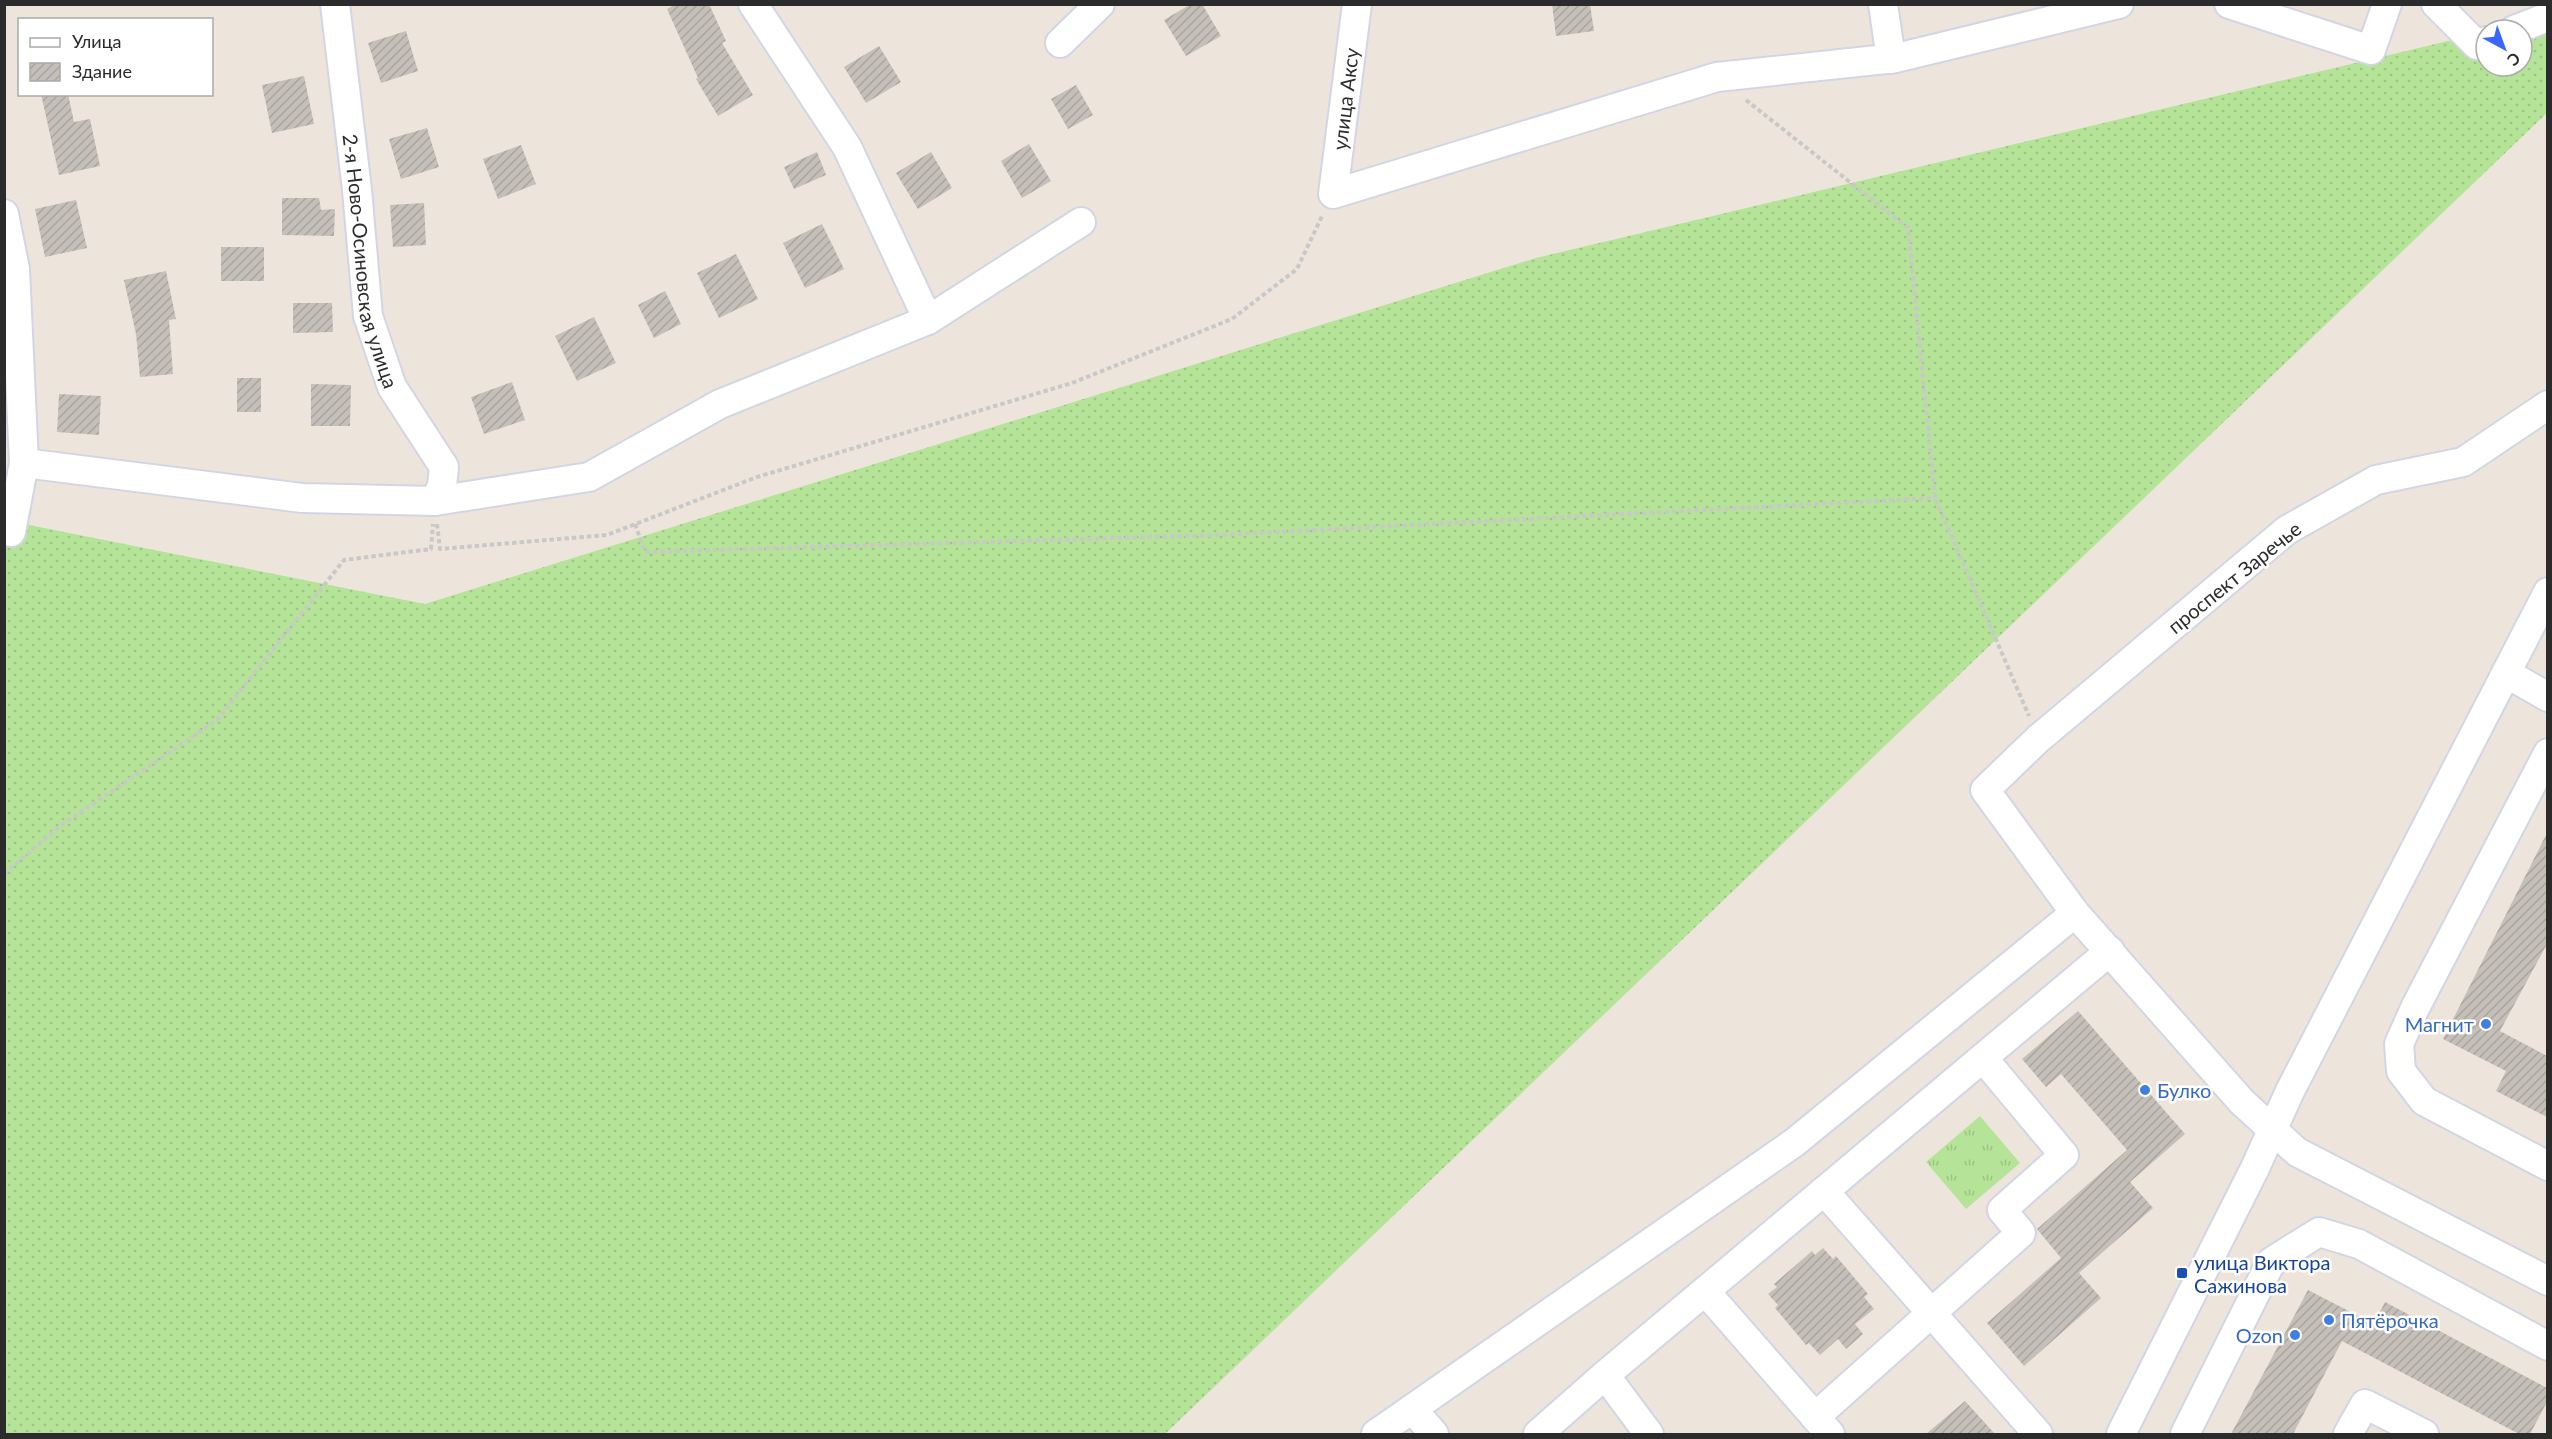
<svg xmlns="http://www.w3.org/2000/svg" width="2552" height="1439" font-family="Lato,sans-serif">
<defs>
<pattern id="grass-dots" width="8" height="8" patternUnits="userSpaceOnUse" patternTransform="scale(1.5)"><rect width="8" height="8" fill="#b5e498"/><path d="M2 2h.1M6 6h.1" fill="none" stroke="#9cc483" stroke-width="1.8" stroke-linecap="round"/></pattern>
<pattern id="park-tufts" width="24" height="20" patternUnits="userSpaceOnUse" patternTransform="scale(1.5)"><rect width="24" height="20" fill="#b5e498"/><path d="M3 7l-1-3M5 7V3M7 7l1-3M15 17l-1-3M17 17v-4M19 17l1-3" fill="none" stroke="#9cc483"/></pattern>
<pattern id="building-hatch" width="6" height="6" patternUnits="userSpaceOnUse" patternTransform="scale(1.5)"><rect width="6" height="6" fill="#c5bfb9"/><path d="M-1 1l2-2M0 6l6-6M5 7l2-2" fill="none" stroke="#a9a49f"/></pattern>
</defs>
<rect width="100%" height="100%" fill="#ede5dc"/>
<!-- grass -->
<path fill="url(#grass-dots)" d="M2547 17V113L1165 1434H5L4 520 425 604 1536 258 2486 32V66H2522V30H2493Z"/>
<!-- park -->
<path fill="url(#park-tufts)" d="M1980 1116 2020 1163 1966 1209 1926 1162Z"/>
<!-- building -->
<path fill="url(#building-hatch)" d="M676 4H709L726 41 722 43 753 95 718 116 696 79 698 78 667 9Z
M1191 4H1202L1221 36 1186 56 1164 20Z
M1552 4H1590L1594 31 1556 36Z
M406 31 418 71 381 83 368 43Z
M879 46 901 82 866 103 844 67Z
M304 76 314 124 272 133 262 85Z
M1076 85 1093 115 1068 129 1051 99Z
M41 94H68L74 122 90 119 100 166 59 175Z
M427 128 439 167 401 179 389 139Z
M1029 144 1051 181 1022 198 1001 161Z
M521 145 536 184 498 199 483 159Z
M817 152 826 175 794 189 784 167Z
M931 152 952 188 918 209 896 173Z
M282 198H319L321 210 335 209 334 236 282 235Z
M76 200 87 248 45 257 35 209Z
M424 203 426 245 393 247 390 205Z
M822 224 844 269 805 288 783 243Z
M221 247H264V281H221Z
M736 254 758 299 719 318 697 273Z
M166 271 176 319 169 320 173 374 140 377 136 334 124 280Z
M665 291 681 324 654 338 638 305Z
M293 303H332L333 332 293 333Z
M594 317 616 363 577 381 555 336Z
M237 378H261V412H237Z
M512 382 525 420 484 434 471 397Z
M311 384 351 385 350 426H311Z
M59 394 101 396 99 435 57 432Z
M2547 833V944L2500 1031 2547 1056V1117L2496 1091 2506 1071 2443 1039Z
M2078 1011 2185 1134 2130 1182 2153 1208 2079 1273 2101 1298 2024 1366 1987 1323 2061 1258 2037 1229 2127 1150 2061 1074 2046 1087 2022 1059Z
M1823 1248 1833 1259 1836 1256 1868 1294 1864 1297 1874 1309 1855 1324 1863 1334 1846 1349 1838 1339 1820 1355 1809 1343 1806 1345 1775 1308 1778 1305 1768 1294 1777 1287 1774 1284 1812 1251 1815 1255Z
M2308 1290 2374 1324 2385 1302 2547 1388V1402L2530 1434H2519L2342 1341 2293 1434H2231Z
M1965 1401 1995 1434H1926Z"/>
<g fill="none" stroke-linecap="round" stroke-linejoin="round">
<defs>
<g id="minor">
<path id="s1" d="M335 4 357 190 368 316 392 387 444 467 442 486 435 501"/>
<path d="M753 4 847 147 928 320"/>
<path d="M1357 4 1333 194 1717 77 1896 58 2119 4"/>
<path d="M1883 4 1891 59"/>
<path d="M2229 4 2371 50 2387 4"/>
<path d="M2436 4 2477 45 2486 41"/>
<path d="M2514 30 2548 17"/>
<path d="M1060 43 1100 4"/>
<path d="M4 214 15 269 24 463"/>
<path d="M2548 405 2463 462 2376 480 2287 530 2038 739 1985 790 2075 913 2242 1102 2297 1152 2548 1281"/>
<path d="M4 531 11 532 24 463 302 498 435 501 589 477 720 404 928 320 1081 222"/>
<path d="M2506 673 2548 697"/>
<path d="M2548 753 2415 1008 2399 1044 2401 1071 2424 1101 2548 1166"/>
<path d="M1824 1191 2038 1434"/>
<path d="M1705 1291 1830 1434"/>
<path d="M1605 1375 1649 1434"/>
<path d="M1412 1409 1434 1434"/>
<path d="M1815 1417 2021 1233 2002 1210 2064 1155 1983 1058"/>
<path d="M1376 1434 1795 1142 2075 913"/>
<path d="M1538 1434 1605 1375 2110 951"/>
<path d="M2121 1434 2255 1168 2290 1091 2548 592"/>
<path d="M2185 1434 2271 1262 2319 1232 2359 1244 2548 1346"/>
<path d="M2348 1434 2365 1404 2424 1434"/>
</g>
</defs>
<!-- minor casing -->
<use href="#minor" stroke="#d2d6e4" stroke-width="32"/>
<!-- path -->
<path stroke="#c8c8c8" stroke-width="4" stroke-dasharray="4.5 3" stroke-linecap="butt" d="M1746 100 1908 228 1935 498 2029 716
M437 524 440 549 607 535 757 477 1072 383 1232 319 1297 269 1322 216
M635 524 645 552 1218 535 1935 498
M4 874 60 826 217 720 344 560 431 549 433 524"/>
<!-- minor -->
<use href="#minor" stroke="#fff" stroke-width="28"/>
</g>
<!-- markers -->
<g fill="#3f7fe0" stroke="#fff" stroke-width="2">
<circle cx="2486" cy="1024" r="6"/>
<circle cx="2145" cy="1090" r="6"/>
<circle cx="2329" cy="1320" r="6"/>
<circle cx="2295" cy="1335" r="6"/>
</g>
<rect fill="#1a4fb4" stroke="#fff" stroke-width="2" x="2176" y="1267" width="12" height="12" rx="3"/>
<g text-anchor="middle" dominant-baseline="central" stroke-width="5" stroke-linejoin="round" paint-order="stroke">
<!-- street labels -->
<g font-size="20" fill="#2b2b2b" stroke="#fff">
<text transform="translate(1345 99) rotate(-83)">улица Аксу</text>
<text stroke="none"><textPath href="#s1" startOffset="260">2-я Ново-Осиновская улица</textPath></text>
<text transform="translate(2234 577) rotate(-39)">проспект Заречье</text>
</g>
<!-- shop labels -->
<g font-size="20" fill="#366cbe" stroke="#fff" text-anchor="end">
<text x="2474" y="1024">Магнит</text>
<text x="2157" y="1090" text-anchor="start">Булко</text>
<text x="2341" y="1320" text-anchor="start">Пятёрочка</text>
<text x="2283" y="1335">Ozon</text>
</g>
<!-- transit labels -->
<g font-size="20" fill="#164399" stroke="#fff" text-anchor="start">
<text x="2194" y="1262">улица Виктора<tspan x="2194" dy="23">Сажинова</tspan></text>
</g>
</g>
<!-- border -->
<rect width="2552" height="1439" fill="none" stroke="#2b2b2b" stroke-width="12"/>
<!-- legend -->
<rect x="18" y="18" width="195" height="78" fill="#ffffff" stroke="#aaaaaa" stroke-width="1.5"/>
<rect x="30" y="38" width="30" height="9" fill="#ffffff" stroke="#aaaaaa" stroke-width="1.5"/>
<text x="72" y="48" font-size="18" fill="#2b2b2b">Улица</text>
<rect x="30" y="63" width="30" height="18" fill="url(#building-hatch)" stroke="#aaaaaa" stroke-width="1.5"/>
<text x="72" y="78" font-size="18" fill="#2b2b2b">Здание</text>
<!-- north arrow -->
<g transform="translate(2504 48) rotate(139)"><circle r="28" fill="#ffffff" stroke="#aaaaaa" stroke-width="1.5"/>
<path d="M0-4.5L10 22L0 15L-10 22Z" fill="#3966fd"/>
<text y="-9" font-size="16" font-weight="bold" text-anchor="middle" fill="#2b2b2b">С</text>
</g>
</svg>
